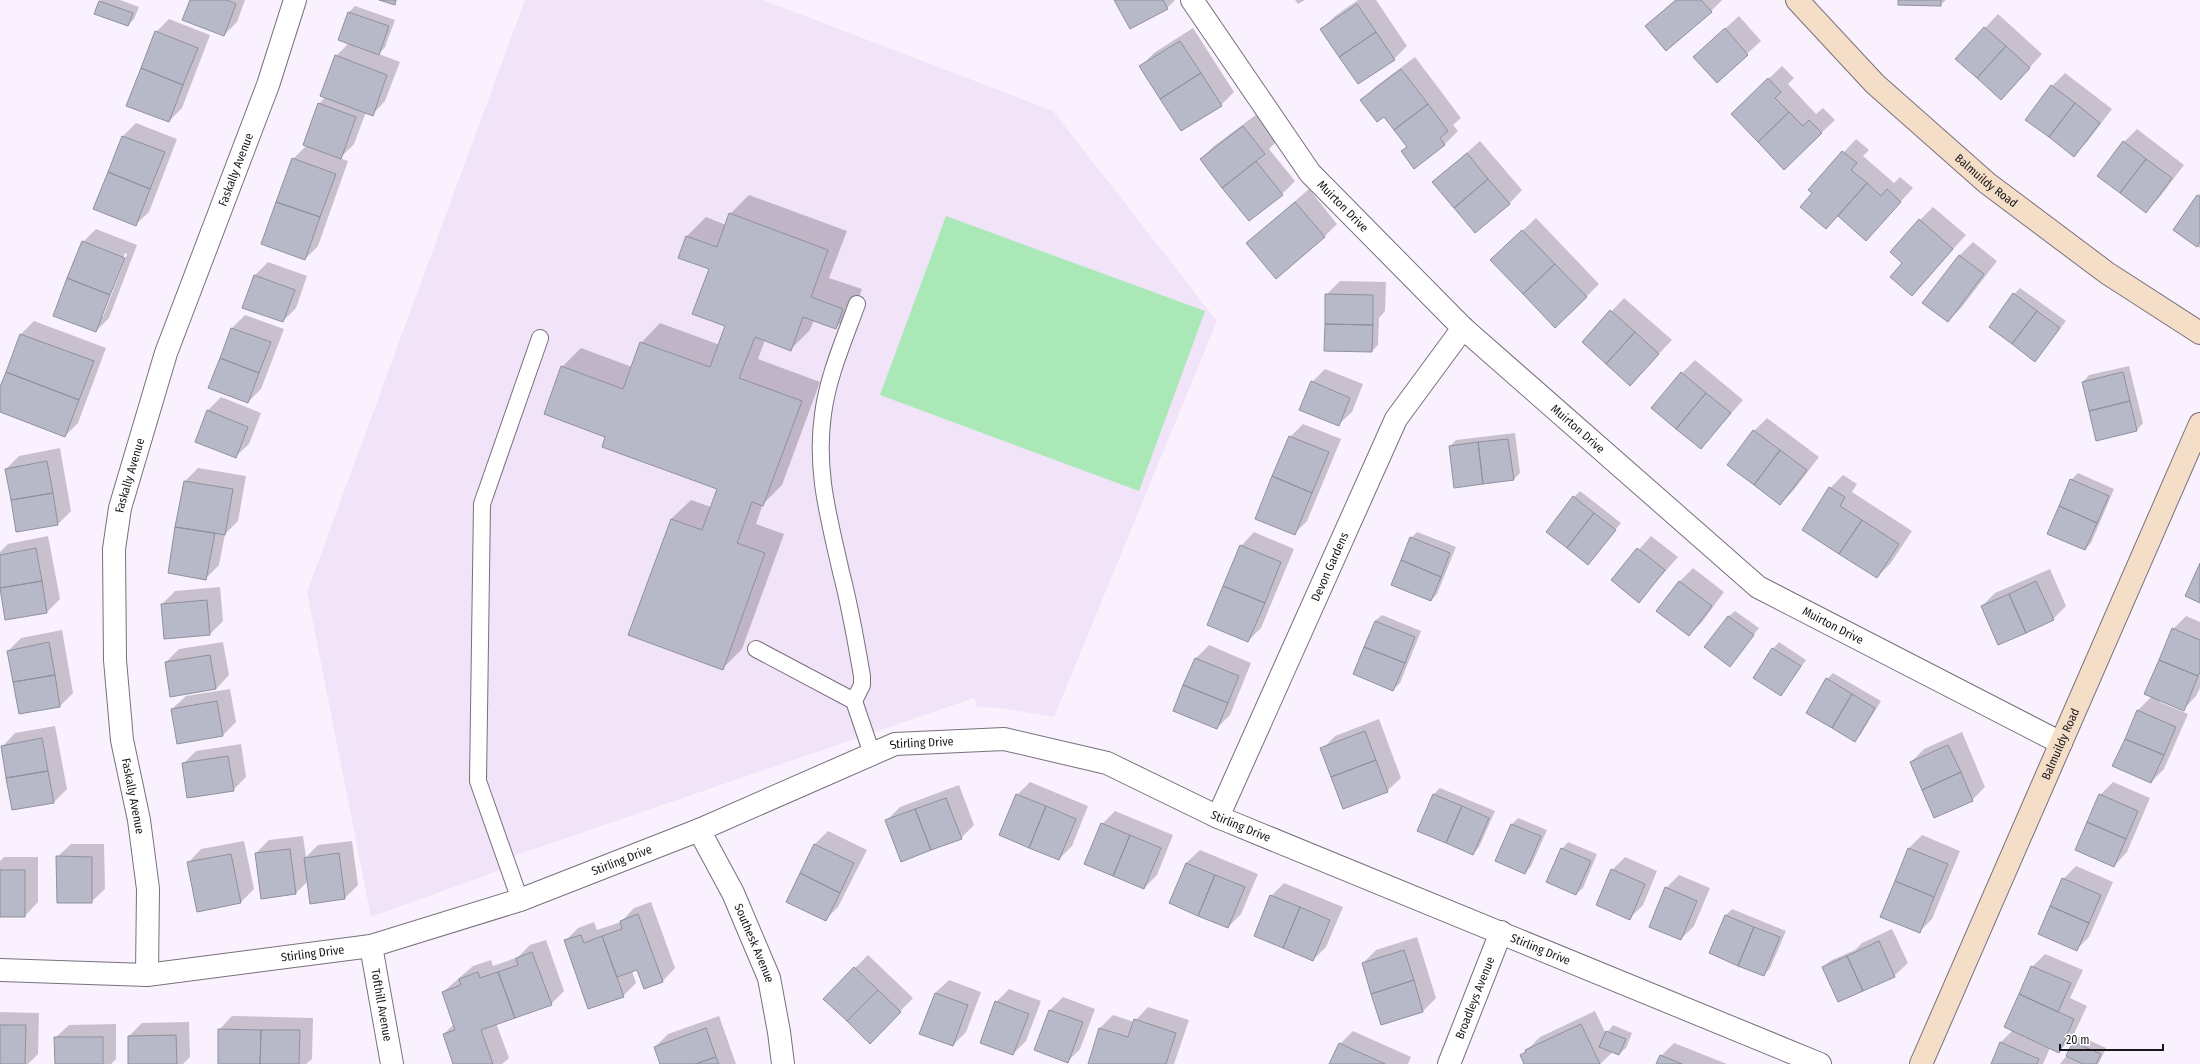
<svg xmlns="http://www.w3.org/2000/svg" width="2200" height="1064" font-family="'Fira Sans Condensed',sans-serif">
<rect width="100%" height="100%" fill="#faf1ff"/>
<!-- built -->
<path fill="#f1e3f8" d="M525 0H763L1053 111 1217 321 1054 717 1001 708 977 707 974 698 505 859 506 868 371 917 307 592Z"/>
<!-- green -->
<path fill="#abe8b7" d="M946 216 1205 311 1139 491 880 395Z"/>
<!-- shadow -->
<path fill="#0003" fill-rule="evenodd" d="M101 0H120L139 7 134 19 128 25 99 1Z
M191 0H245L237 22 224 35Z
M1115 0H1175L1167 8Z
M1295 0H1305L1298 4Z
M1358 0H1376L1407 46 1394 59 1322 29 1335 16Z
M1675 0H1722L1711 11 1646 26Z
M1899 0H1946L1940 5Z
M355 6 395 20 385 47 379 54 400 62 385 101 372 115 366 112 354 144 340 158 348 161 318 246 305 259 293 159 307 145 319 104 325 97 336 56 349 43V12Z
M1998 14 2042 54 2014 85 1985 28Z
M1739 16 1761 41 1717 81 1708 44Z
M169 19 210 35 182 108 169 121 156 32Z
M1193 28 1234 92 1221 105 1141 66 1154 53Z
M1415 57 1461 118 1453 125 1458 131 1445 144 1415 167 1402 151 1408 146 1385 115 1362 100 1375 87Z
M1782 66 1794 78 1788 84 1816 114 1823 108 1835 120 1784 168 1745 101Z
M2065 73 2112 109 2087 142 2074 155 2052 86Z
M1257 114 1278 140 1269 149 1295 181 1282 194 1201 159 1214 146Z
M136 123 177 139 149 212 135 225 123 136Z
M2137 129 2184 165 2159 198 2146 211 2124 142Z
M1856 139 1869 150 1863 156 1894 183 1900 177 1913 188 1866 240 1839 215 1826 228 1813 193 1809 190Z
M1480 141 1522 190 1509 204 1434 182Z
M1309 189 1337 224 1324 237 1247 243Z
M2200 193V248L2174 230Z
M749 195 847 231 829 278 862 289 855 309 835 328 814 320 810 330 791 349 765 340 758 359 820 382 782 485 763 504 756 524 784 534 742 649 722 669 671 519 691 500 711 507 718 488 607 436 562 367 581 348 632 367 641 343 660 323 720 345 727 326 710 268 686 237 706 217 726 225 730 214Z
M1933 207 1966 235 1912 294 1904 262 1920 220Z
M1536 218 1599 284 1586 297 1505 247Z
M96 229 137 245 109 318 96 331 83 242ZM125 253 127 254 103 317H101Z
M1973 242 1997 261 1961 308 1948 321 1923 302 1960 255Z
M268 262 307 276 296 308 283 321 244 307 255 275Z
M1340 281 1386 282 1385 311 1379 318 1378 345 1372 351 1326 295Z
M2020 288 2066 321 2035 361 2014 294Z
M1624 298 1672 340 1630 384 1583 342Z
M245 315 284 329 261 389 248 402 232 328Z
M34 321 106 348 78 423 65 436 0 411V390L21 334Z
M1695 360 1743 400 1701 448 1682 373Z
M2129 366 2143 423 2137 430 2096 440 2083 382 2089 375Z
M1325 369 1363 384 1352 412 1338 425 1312 382Z
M221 397 261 413 249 444 235 457 196 441 208 410Z
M1767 418 1819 457 1793 491 1780 504 1754 431Z
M1303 424 1341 439 1307 521 1294 534 1290 437Z
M1515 433 1520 473 1513 480 1450 446 1456 440Z
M60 448 71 511 58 524 17 531 6 469 19 456Z
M198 468 246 476 238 521 225 534 219 565 206 578 185 481Z
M2078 473 2114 489 2091 543 2085 549 2048 533 2071 480Z
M1843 475 1857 484 1852 492 1912 531 1890 564 1877 577 1830 488Z
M1580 491 1621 523 1588 563 1574 497Z
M1254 532 1294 549 1261 628 1248 641 1241 546Z
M1417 532 1456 547 1437 594 1431 600 1411 538Z
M48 536 60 599 47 612 0 585V552L8 544Z
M1651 536 1678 557 1639 601 1612 580Z
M1693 568 1724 592 1702 622 1689 635 1658 611 1680 581Z
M2050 569 2066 606 2053 619 1982 606 1995 593Z
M220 587 223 621 210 634 162 604 175 591Z
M1735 611 1759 628 1730 665 1728 617Z
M1382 615 1421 631 1400 683 1393 690 1375 621Z
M2186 616 2200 622V688L2196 696 2183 710 2161 700 2160 702 2188 714 2164 769 2151 782 2137 711 2152 696 2173 629Z
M62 630 73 693 60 706 19 713 8 651 21 638Z
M223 642 229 675 216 689 166 662 179 649Z
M1779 642 1806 660 1781 695 1773 649Z
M1209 645 1251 663 1230 715 1217 728 1196 658Z
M1833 673 1881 701 1861 734 1855 741 1827 679Z
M230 689 236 722 223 735 172 709 186 696Z
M1379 719 1401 778 1387 791 1322 749 1335 736Z
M55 726 67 789 54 802 2 747 15 733Z
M1962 732 1985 787 1972 800 1911 762 1924 749Z
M241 744 246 777 233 790 183 764 196 751Z
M1030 782 1088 806 1072 846 1059 859 1017 795Z
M2113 782 2150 798 2127 852 2114 866 2100 795Z
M959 785 974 825 961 838 886 821 900 807Z
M1440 788 1495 811 1479 847 1473 854 1418 831 1434 794Z
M1115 811 1173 835 1157 875 1144 888 1102 824Z
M1518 818 1547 830 1531 866 1525 873 1496 861 1512 824Z
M828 831 867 850 838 907 825 920 787 901 815 844Z
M1922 835 1960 851 1932 919 1919 932 1909 848Z
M303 836 306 857 318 845 352 841 358 885 345 898 308 881 296 893 262 898 256 853 269 840Z
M244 841 254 889 241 902 188 863 201 849Z
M1568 842 1597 854 1583 888 1576 894 1562 849Z
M71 844H104L105 889 91 902 57 857Z
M1200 850 1258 874 1241 914 1228 927 1170 903 1186 863Z
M4 857H38V902L25 916H0V861Z
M1625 857 1657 871 1643 905 1630 918 1612 870Z
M2076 866 2113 882 2089 937 2076 950 2063 879Z
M1679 875 1710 888 1694 926 1681 939 1666 888Z
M1284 883 1343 907 1326 947 1313 960 1271 896Z
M651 902 675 968 662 982 638 968 632 971 636 983 623 996 565 941 578 928 594 922 597 930 621 922 634 908Z
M1732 909 1786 931 1770 968 1764 975 1710 953 1726 915Z
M1892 929 1908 963 1894 976 1823 967 1830 961 1855 950 1862 943Z
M1417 937 1436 998 1423 1011 1382 1023 1363 963 1376 950Z
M546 940 564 991 551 1004 496 1023 509 1058 502 1064H454L444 1034 454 1024 443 992 473 966 491 960 493 966 518 957 530 945Z
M2045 954 2083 970 2070 998 2087 1006 2072 1038 2059 1051 2050 1048 2043 1064H1992L2001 1042 2013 1030 2032 967Z
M868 955 913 998 883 1029 855 968Z
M949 980 981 992 966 1032 953 1045 921 1034 935 993Z
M1009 989 1041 1001 1026 1041 1013 1054 996 1002Z
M1063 997 1095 1009 1080 1049 1067 1062 1035 1050 1050 1010Z
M1148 1007 1189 1020 1174 1064H1089L1100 1028 1113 1015 1134 1022Z
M1595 1011 1606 1034 1613 1025 1632 1033 1626 1048 1619 1054 1613 1052 1600 1064H1525L1521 1056 1540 1037Z
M0 1012 39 1013 38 1054 28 1064H0Z
M232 1016 313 1018 312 1059 306 1064H219V1030Z
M719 1016 736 1064H661L655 1047 668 1034Z
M189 1022 190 1057 183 1064H129V1036L142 1023Z
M116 1024V1059L111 1064H56L55 1038 69 1025Z
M1353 1031 1411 1057 1408 1064H1331L1340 1044Z
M2080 1036 2106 1048 2100 1061 2098 1064H2060L2068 1054 2073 1042Z
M1674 1043 1727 1064H1657L1661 1056Z"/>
<!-- building -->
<path fill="#b8b9c8" stroke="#8f909e" d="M190 0H227L236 4 224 36 182 20Z
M379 0H396L395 5Z
M1114 0H1163L1168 9 1130 29Z
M1676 0H1701L1712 12 1666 51 1645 26Z
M1898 0H1941V6L1898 5Z
M99 1 133 13 128 26 94 14Z
M1357 4 1376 32 1339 57 1320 29Z
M348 12 389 26 379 55 338 40Z
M1984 27 2006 46 1977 78 1955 59Z
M1725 28 1748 55 1717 83 1693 57Z
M155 31 198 48 183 85 141 68Z
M1376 32 1395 60 1358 84 1339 57Z
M1180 41 1201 73 1160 99 1139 66Z
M2006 46 2030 68 2001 100 1977 78Z
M335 55 387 75 373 116 320 96Z
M141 68 183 85 169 122 126 106Z
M1401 69 1428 104 1394 130 1384 117 1377 122 1360 100Z
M1201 73 1222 106 1181 131 1160 99Z
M1768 78 1781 92 1775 98 1789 112 1758 142 1731 114Z
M2051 85 2075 103 2049 137 2025 120Z
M318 103 356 117 341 159 303 145Z
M2075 103 2100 123 2074 157 2049 137Z
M1428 104 1448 131 1440 138 1445 145 1414 169 1401 151 1407 147 1394 130Z
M1789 112 1803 126 1809 120 1822 133 1784 170 1758 142Z
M1243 126 1265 154 1222 188 1200 159Z
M122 136 165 152 150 189 108 172Z
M2123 141 2146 159 2120 193 2097 176Z
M1842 151 1857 163 1851 170 1867 183 1826 229 1800 207 1812 193 1808 190Z
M1467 153 1488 179 1454 208 1432 182Z
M292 158 336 174 320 217 276 202Z
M2146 159 2172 178 2146 213 2120 193Z
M1256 161 1283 195 1249 221 1222 188Z
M108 172 150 189 136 226 93 209Z
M1488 179 1510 204 1475 233 1454 208Z
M1867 183 1881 196 1887 189 1901 202 1866 241 1838 216Z
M2197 195 2200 197V242L2197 247 2173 230Z
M276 202 320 217 305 260 261 244Z
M1295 202 1325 237 1276 279 1246 243Z
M729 213 828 250 811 297 843 309 836 329 803 317 791 351 755 337 739 378 802 401 763 506 752 502 737 543 765 553 723 670 628 635 671 519 702 530 717 489 602 447 605 437 544 414 561 366 623 389 640 342 710 367 725 326 692 314 709 269 678 258 686 236 717 247Z
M1919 219 1953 249 1912 296 1890 277 1902 263 1890 252Z
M1522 230 1555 264 1523 294 1490 260Z
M82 241 125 258 110 295 67 278Z
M1959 255 1984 274 1948 322 1922 303Z
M1555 264 1587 297 1555 328 1523 294Z
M254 275 295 290 283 322 242 308Z
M67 278 110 295 96 332 53 316Z
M2013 293 2037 311 2012 344 1989 327Z
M1325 294 1373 295V325L1325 324Z
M1610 310 1635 332 1606 364 1582 342Z
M2037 311 2060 328 2035 362 2012 344Z
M1325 324 1373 325 1372 352 1324 351Z
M231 328 271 342 259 373 220 358Z
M1635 332 1659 354 1630 386 1606 364Z
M20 334 94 361 79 400 6 372Z
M220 358 259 373 248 403 208 388Z
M6 372 79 400 65 437 0 412V387Z
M1681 372 1706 393 1676 429 1651 408Z
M2123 372 2130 401 2089 411 2082 382Z
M1311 381 1350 398 1339 426 1299 410Z
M1706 393 1731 413 1701 449 1676 429Z
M2130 401 2137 431 2096 441 2089 411Z
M207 410 248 427 236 458 195 442Z
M1753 430 1780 450 1754 485 1727 465Z
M1289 436 1329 452 1312 493 1272 476Z
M1508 439 1514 480 1483 484 1478 442Z
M1478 442 1483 484 1454 488 1449 446Z
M1780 450 1807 470 1780 505 1754 485Z
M47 461 53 493 11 500 5 469Z
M1272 476 1312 493 1295 535 1255 519Z
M2070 479 2109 496 2097 523 2059 506Z
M184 481 233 489 225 535 175 527Z
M1829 487 1845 497 1840 506 1862 520 1839 554 1802 530Z
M53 493 58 525 16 532 11 500Z
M1573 496 1594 513 1567 548 1546 532Z
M2059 506 2097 523 2085 550 2047 534Z
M1594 513 1616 530 1588 565 1567 548Z
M1862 520 1899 544 1877 578 1839 554Z
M175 527 215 533 206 580 168 573Z
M1410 537 1450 553 1441 577 1401 560Z
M1240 545 1281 562 1265 603 1223 586Z
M36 548 42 581 0 588V555Z
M1637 548 1665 570 1639 603 1611 580Z
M1401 560 1441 577 1431 601 1391 585Z
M2200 563V603L2185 596Z
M42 581 47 613 5 620 0 588Z
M1679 581 1712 606 1689 636 1656 611Z
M2036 581 2054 620 2026 633 2009 594Z
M1223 586 1265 603 1248 642 1207 625Z
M2009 594 2026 633 1998 645 1981 606Z
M207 600 210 635 164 639 161 604Z
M1728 616 1754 635 1730 667 1704 647Z
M1375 621 1415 637 1405 663 1364 647Z
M2172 628 2200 640V672L2198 676 2159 660Z
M49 642 55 675 13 682 7 651Z
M1364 647 1405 663 1393 691 1353 674Z
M1772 648 1801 666 1781 696 1753 678Z
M210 655 216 689 170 697 165 662Z
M1195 658 1239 676 1228 703 1183 685Z
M2159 660 2198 676 2184 711 2144 694Z
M55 675 60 707 19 714 13 682Z
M1826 678 1852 694 1832 728 1806 713Z
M1183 685 1228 703 1217 729 1173 711Z
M1852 694 1875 708 1855 742 1832 728Z
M217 701 223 736 177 744 171 709Z
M2137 710 2176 727 2164 755 2125 739Z
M1365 731 1376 760 1331 777 1320 748Z
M42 738 48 771 6 778 1 746Z
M2125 739 2164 755 2151 783 2112 766Z
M1948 745 1961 772 1922 790 1910 762Z
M228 756 234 791 187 798 182 763Z
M1376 760 1388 792 1343 809 1331 777Z
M48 771 54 803 12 810 6 778Z
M1961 772 1973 801 1934 818 1922 790Z
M1016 794 1046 806 1029 848 999 835Z
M1433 794 1462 806 1446 843 1417 831Z
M2099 794 2138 811 2126 839 2087 822Z
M946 798 962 839 931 850 915 809Z
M1046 806 1076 819 1059 860 1029 848Z
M1462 806 1489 818 1473 855 1446 843Z
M915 809 931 850 901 862 885 820Z
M2087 822 2126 839 2114 867 2075 850Z
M1101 823 1130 835 1113 876 1084 864Z
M1511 824 1541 836 1525 874 1495 861Z
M1130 835 1161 848 1144 889 1113 876Z
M814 844 854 863 840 893 800 873Z
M1561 848 1591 861 1576 895 1546 882Z
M1908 848 1948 864 1934 897 1895 881Z
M290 849 296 894 261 899 255 853Z
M339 853 345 899 310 904 304 858Z
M231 854 241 903 197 912 187 862Z
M56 856 92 857V903H57Z
M1186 863 1215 875 1198 916 1169 903Z
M1611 869 1645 884 1630 920 1596 905Z
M0 870H25V917H0Z
M800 873 840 893 826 921 786 902Z
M1215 875 1245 887 1228 928 1198 916Z
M2062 878 2101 895 2089 923 2050 906Z
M1895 881 1934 897 1920 933 1880 917Z
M1665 887 1697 901 1681 940 1649 927Z
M1270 895 1300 907 1283 948 1254 936Z
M2050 906 2089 923 2077 951 2038 934Z
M1300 907 1330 920 1313 961 1283 948Z
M638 914 663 982 644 989 637 970 617 977 602 936 622 929 620 921Z
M1725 915 1754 927 1738 966 1709 953Z
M1754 927 1780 937 1764 976 1738 966Z
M581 935 584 943 602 936 624 997 588 1009 564 940Z
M1879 941 1895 977 1863 991 1847 956Z
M1404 950 1414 980 1371 994 1362 963Z
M532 952 552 1005 515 1018 498 972 518 965 516 958Z
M1847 956 1863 991 1838 1002 1822 967Z
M2031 966 2071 983 2058 1012 2019 994Z
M854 967 878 990 847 1021 823 999Z
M478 972 480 978 498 972 515 1018 481 1030 493 1064H453L443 1034 455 1030 442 992 461 985 459 979Z
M1414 980 1423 1012 1381 1025 1371 994Z
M878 990 901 1012 870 1044 847 1021Z
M935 993 968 1005 953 1046 919 1034Z
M2019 994 2074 1019 2059 1053 2004 1027Z
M995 1001 1029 1014 1013 1055 980 1043Z
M1049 1010 1083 1022 1068 1063 1034 1050Z
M1134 1019 1176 1033 1166 1064H1088L1099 1028 1128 1037Z
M1581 1024 1600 1064H1524L1520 1055 1526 1052 1525 1050Z
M0 1025H26L25 1064H0Z
M706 1028 716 1057 695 1064H660L654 1047Z
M218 1029 261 1030 260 1064H218Z
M261 1030H300L299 1064H260Z
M1606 1031 1626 1039 1619 1055 1599 1047Z
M176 1035 177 1064H128V1036Z
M54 1037H103V1064H55Z
M2000 1042 2039 1059 2037 1064H1991Z
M2073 1042 2101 1054 2096 1064H2083L2066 1056Z
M1339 1043 1385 1064H1329Z
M1660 1055 1682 1064H1656Z
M716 1057 719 1064H695Z"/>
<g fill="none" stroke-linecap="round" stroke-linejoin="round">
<defs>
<path id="lane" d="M756 649 854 701 872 754
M854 701 862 685V676C856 641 850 606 841 572 829 518 815 471 823 414 828 376 844 340 857 304
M520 900 478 781 482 504 540 338"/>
<g id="street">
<path id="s1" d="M1192 0 1310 173 1463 328 1758 587 2061 743"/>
<path id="s2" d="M1218 817 1396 419 1463 328"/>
<path id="s3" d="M699 830 733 893 769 978 779 1032 783 1064"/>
<path id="s4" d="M371 946 392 1064"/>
<path id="s5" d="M0 970 147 975 371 946 520 900 699 830 895 744 1004 739 1107 763 1218 817 1820 1064"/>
<path id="s6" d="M147 975 148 889 139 820 122 740 115 660 114 549 120 508 166 353 268 85 295 0"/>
<path id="s7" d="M1449 1064 1501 932"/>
</g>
<g id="secondary">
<path id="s8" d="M1797 0 1875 84 1987 183 2107 273 2200 333"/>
<path id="s9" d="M1921 1064 2200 424"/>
</g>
</defs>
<!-- lane casing -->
<use href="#lane" stroke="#78707c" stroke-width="18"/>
<!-- street casing -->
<use href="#street" stroke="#78707c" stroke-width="24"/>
<!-- secondary casing -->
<use href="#secondary" stroke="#78707c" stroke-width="24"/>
<!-- lane -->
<use href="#lane" stroke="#fff" stroke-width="16"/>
<!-- street -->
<use href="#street" stroke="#fff" stroke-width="22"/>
<!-- secondary -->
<use href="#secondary" stroke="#f5dec7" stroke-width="22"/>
</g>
<g text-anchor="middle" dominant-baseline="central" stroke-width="3" stroke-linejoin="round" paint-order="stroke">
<!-- street labels -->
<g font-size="12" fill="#19161b" stroke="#fff">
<text stroke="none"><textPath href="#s6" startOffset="828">Faskally Avenue</textPath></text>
<text stroke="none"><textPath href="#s8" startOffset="262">Balmuildy Road</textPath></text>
<text stroke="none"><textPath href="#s1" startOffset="256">Muirton Drive</textPath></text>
<text stroke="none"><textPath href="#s1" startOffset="580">Muirton Drive</textPath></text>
<text stroke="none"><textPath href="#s6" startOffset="504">Faskally Avenue</textPath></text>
<text stroke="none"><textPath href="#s2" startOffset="274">Devon Gardens</textPath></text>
<text stroke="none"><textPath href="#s1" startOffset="904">Muirton Drive</textPath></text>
<text stroke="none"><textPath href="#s9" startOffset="349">Balmuildy Road</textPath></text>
<text stroke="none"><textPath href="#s5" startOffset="962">Stirling Drive</textPath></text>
<text transform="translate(133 796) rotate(79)">Faskally Avenue</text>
<text stroke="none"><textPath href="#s5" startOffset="1298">Stirling Drive</textPath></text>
<text stroke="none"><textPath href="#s5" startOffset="638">Stirling Drive</textPath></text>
<text stroke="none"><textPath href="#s3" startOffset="126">Southesk Avenue</textPath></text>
<text stroke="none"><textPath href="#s5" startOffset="1622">Stirling Drive</textPath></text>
<text stroke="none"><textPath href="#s5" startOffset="314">Stirling Drive</textPath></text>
<text stroke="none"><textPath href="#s7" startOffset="71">Broadleys Avenue</textPath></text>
<text stroke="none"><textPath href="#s4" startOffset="60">Tofthill Avenue</textPath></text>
</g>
</g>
<!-- scale -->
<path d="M2060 1044v6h103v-6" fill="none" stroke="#19161b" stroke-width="2"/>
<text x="2066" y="1044" font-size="12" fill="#19161b" stroke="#ffffff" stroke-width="3" paint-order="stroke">20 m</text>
</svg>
